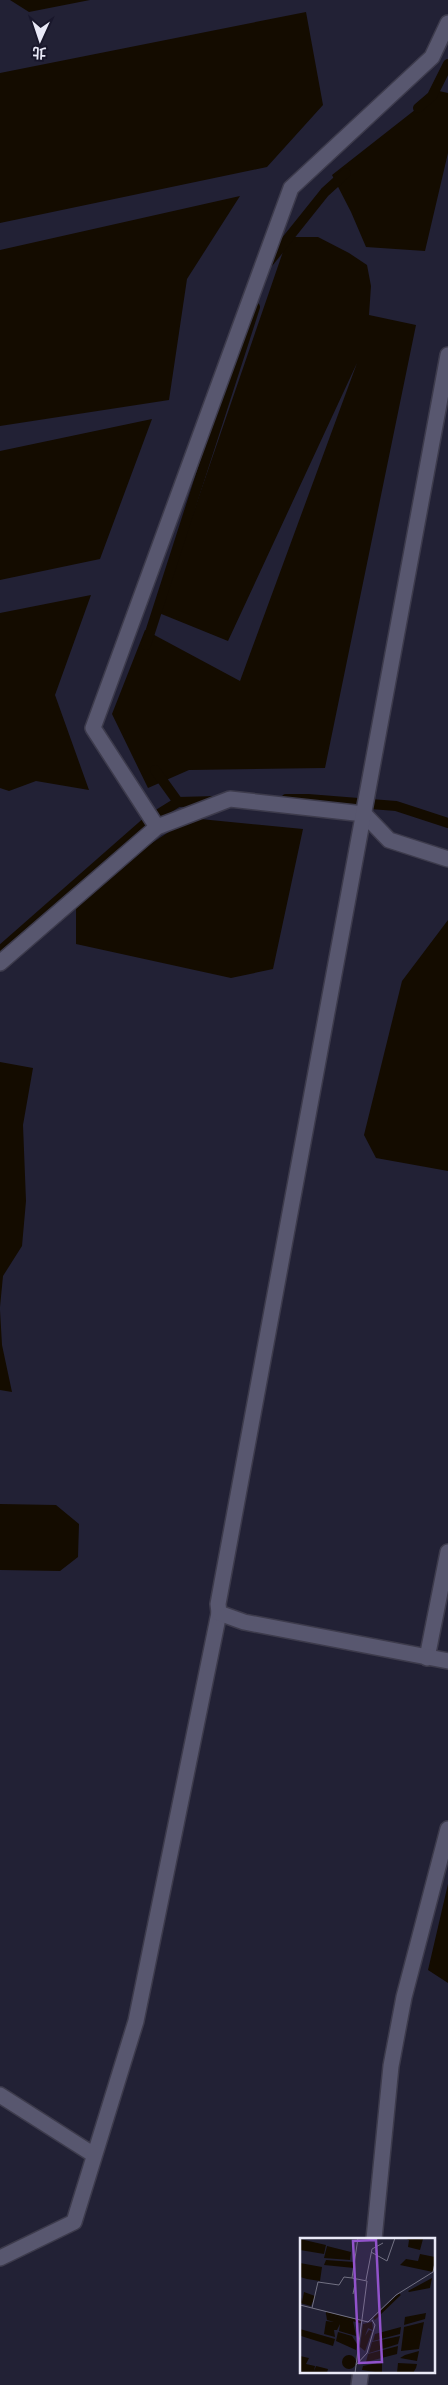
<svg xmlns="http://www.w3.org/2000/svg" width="448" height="2385" font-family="Jost,'Noto Sans TC',sans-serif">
<rect width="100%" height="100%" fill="#222135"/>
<!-- water -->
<path fill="#140c00" d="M10 0H90L29 12Z
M306 12 323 105 267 167 0 223V73Z
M439 91 448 93V153L425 251 366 247 351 212 332 175Z
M240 196 187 279 169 400 0 426V250Z
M288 237H318L349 253 367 265 371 286 369 315 416 325 325 768 189 770 148 788 112 714 145 630 240 681 357 363 228 641 159 613Z
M152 419 100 559 0 580V451Z
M91 595 55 695 89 790 36 781 9 791 0 788V613Z
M190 818 303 829 273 969 231 978 76 944V908L114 868Z
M448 920V1171L376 1158 364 1135 402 981Z
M0 1062 33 1068 23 1125 26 1201 22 1246 3 1276 0 1307Z
M0 1310 2 1345 12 1392 0 1390Z
M0 1504 56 1505 79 1524 78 1557 60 1571 0 1570Z
M448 1884V1983L428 1970Z"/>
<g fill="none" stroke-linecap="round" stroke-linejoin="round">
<!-- stream -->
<path stroke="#140c00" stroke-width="10" d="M418 108 432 96 448 64
M269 262 325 192 346 173
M146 645 255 307
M155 770 178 802
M286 799H308L396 806 448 823
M0 951 149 820 178 802 217 801"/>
<defs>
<path id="service" d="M157 827 93 728 291 188 432 57 448 23
M0 963 157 827 230 799 364 814 389 840 448 859
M427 1658 448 1552
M0 2095 94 2155
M0 2258 74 2222 136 2021 219 1613"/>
<path id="minor" d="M448 355 218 1604 219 1613 244 1622 448 1661
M374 2239 391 2066 404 1997 448 1829
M359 2385 361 2371"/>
</defs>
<!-- service casing -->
<use href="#service" stroke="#3d3b4c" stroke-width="18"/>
<!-- minor casing -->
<use href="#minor" stroke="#3d3b4c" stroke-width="18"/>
<!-- service -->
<use href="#service" stroke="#58576f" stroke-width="15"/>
<!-- minor -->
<use href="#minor" stroke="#58576f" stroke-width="15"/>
</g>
<!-- overview -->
<g transform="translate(300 2238)">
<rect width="135" height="135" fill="#222135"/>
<path d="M104 0 123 1 120 12 108 9 109 2ZM0 1 26 7 24 16 0 12ZM27 8 51 14 50 22 24 20ZM120 16 135 19 133 34 100 27 106 21 118 23ZM26 22 54 24V30L24 27ZM0 25 22 29 20 43 7 41 8 37 7 41 0 39ZM132 40 130 50 109 54 108 53ZM0 54 2 64 4 54 15 58 11 68 0 65ZM126 75 125 81 104 87 105 79ZM26 76 53 83 56 98 39 93 40 86 37 92H34L35 99 24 96 26 83 34 84 27 82ZM72 84 73 92 68 90 65 98 69 92 72 93 65 113 60 109 63 86ZM124 84 119 111 101 113 104 89ZM101 89 100 96 73 103 75 96ZM0 91 35 101 33 108 1 98ZM38 94 52 98 57 106 56 112 36 103ZM100 98 98 106 69 115 72 104ZM98 108 97 116 66 124 68 116ZM119 113 117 123 100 120 105 117ZM42 124a7 7 0 1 1 14 0a7 7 0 1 1-14 0ZM0 118 9 120 6 126 15 128 14 133 16 128 28 131 27 135H0ZM82 124V135L62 132 63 128ZM98 125 117 126 116 130 113 135H97Z" fill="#140c00"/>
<path fill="none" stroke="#140c00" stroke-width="2.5" d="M26 75 61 84M74 81 100 56"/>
<path fill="none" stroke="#727183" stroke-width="1" d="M71 14 87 23 95 0M66 42 72 11 83 5M53 56 56 41M0 67 68 84 96 57 133 34 135 25M12 70 18 44 39 47 44 39 52 40M56 127 67 115 75 87 72 82M55 135 67 43 52 40 58 0"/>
<path fill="#9152ca" fill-opacity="0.15" stroke="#9152ca" stroke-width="2.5" d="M76 2 82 124 59 125 53 3Z"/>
<rect width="135" height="135" fill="none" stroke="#e9e9f7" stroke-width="2.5"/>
</g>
<!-- north arrow -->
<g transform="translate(40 40) rotate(183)" stroke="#19172b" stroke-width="4" paint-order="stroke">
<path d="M0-4L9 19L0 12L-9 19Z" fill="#e9e9f7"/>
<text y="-8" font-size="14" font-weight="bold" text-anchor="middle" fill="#e9e9f7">北</text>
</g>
</svg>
